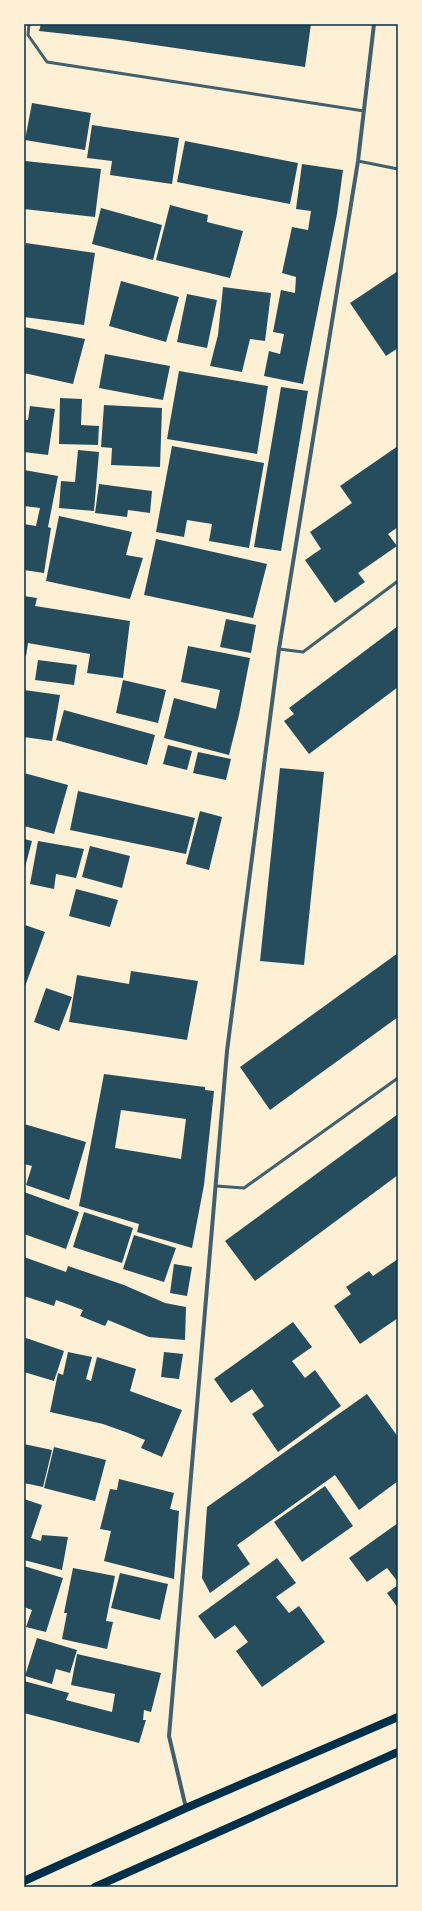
<svg xmlns="http://www.w3.org/2000/svg" width="422" height="1911" font-family="'PT Sans',sans-serif">
<rect width="100%" height="100%" fill="#fdf0d5"/>
<!-- building -->
<path fill="#264d5e" fill-rule="evenodd" d="M41 24H311L305 67 113 39 39 31Z
M32 103 91 113 85 150 25 140Z
M92 125 179 138 172 184 110 175 112 161 87 158Z
M185 141 298 163 290 204 177 182Z
M25 161 101 169 95 217 24 209Z
M302 164 343 170 337 214 303 384 264 376 269 351 280 354 284 334 273 332 281 290 295 293 296 277 282 273 292 227 308 230 311 211 296 209Z
M170 205 208 215 207 222 243 231 230 278 156 260Z
M101 208 162 225 153 260 92 244Z
M26 243 95 253 84 325 24 317V253Z
M398 271V348L386 356 350 303Z
M121 281 179 297 166 342 109 326Z
M223 287 271 293 265 341 250 339 242 372 210 366 218 335Z
M187 294 217 300 207 348 177 342Z
M24 327 85 339 73 384 24 373Z
M105 354 170 366 163 400 99 388Z
M179 371 268 386 257 454 167 439Z
M281 387 308 391 281 551 254 547Z
M60 398 82 399 81 425 99 426 98 445 59 444Z
M104 405 162 408 160 467 111 465 112 448 101 447Z
M30 406 55 409 48 455 24 452V420H28Z
M172 446 264 463 249 548 209 541 212 524 187 520 184 537 156 532Z
M398 446V527L388 534 397 546 358 573 365 582 335 603 305 560 321 549 310 532 352 503 340 486Z
M78 450 99 452 94 511 59 508 61 481 75 482Z
M24 470 58 476 48 527 51 528 44 573 24 570V524L36 526 40 508 24 506Z
M99 484 152 491 150 513 128 510 127 517 95 513Z
M59 516 132 532 126 555 143 558 130 599 46 581Z
M156 539 267 564 253 618 144 595Z
M24 596 37 598 35 606 130 621 123 678 87 673 90 654 28 643 26 656 24 655Z
M226 619 256 625 251 653 220 647Z
M398 626V687L309 754 284 721 294 714 289 708Z
M188 646 250 658 239 715 229 755 164 738 174 698 216 709 220 690 181 682Z
M38 660 77 665 74 685 35 680Z
M123 680 166 690 158 723 116 713Z
M24 690 60 695 52 741 24 737Z
M64 710 155 735 147 765 56 740Z
M168 745 192 751 187 770 163 764Z
M198 752 231 759 226 780 193 773Z
M280 768 324 772 304 965 260 961Z
M24 773 68 785 54 834 24 826Z
M78 791 195 818 186 854 70 830Z
M200 811 222 817 209 870 186 864Z
M24 839 32 841 24 871Z
M38 841 84 849 76 878 56 874 54 889 30 884Z
M90 846 130 856 122 888 82 877Z
M76 889 118 900 110 927 69 916Z
M25 925 45 932 24 989V926Z
M398 953V1017L270 1110 240 1067Z
M131 971 198 981 187 1040 69 1022 77 975 129 984Z
M46 988 72 997 59 1031 34 1022Z
M104 1074 205 1087V1090L214 1091 204 1185 192 1248 137 1232 139 1224 79 1206ZM121 1110 186 1119 181 1159 115 1148Z
M398 1114V1175L255 1281 225 1241Z
M24 1124 86 1142 69 1200 26 1185 32 1166 24 1164Z
M24 1192 79 1212 66 1249 24 1234Z
M84 1212 133 1228 122 1263 73 1247Z
M134 1235 176 1248 164 1282 123 1269Z
M24 1257 66 1272 68 1266 124 1285 165 1303 186 1307 185 1340 149 1337 108 1320 105 1326 80 1316 83 1310 56 1300 54 1306 24 1296Z
M398 1259V1318L360 1344 334 1306 351 1294 346 1287 369 1271 373 1276Z
M174 1264 192 1267 187 1296 170 1293Z
M293 1322 312 1347 292 1361 305 1378 315 1370 341 1406 278 1452 252 1414 264 1406 252 1389 231 1403 214 1379Z
M26 1338 64 1351 54 1381 24 1372V1344Z
M68 1352 92 1357 86 1379 91 1381 97 1357 136 1369 130 1391 182 1410 162 1457 141 1448 145 1440 128 1433 103 1424 50 1412 58 1373 63 1375Z
M164 1352 183 1354 179 1379 161 1377Z
M367 1394 398 1437V1481L359 1510 335 1475 237 1545 250 1564 210 1593 202 1578 207 1507Z
M24 1444 52 1450 43 1487 24 1483Z
M54 1447 106 1460 95 1501 44 1488Z
M119 1479 174 1493 170 1509 179 1511 174 1579 104 1561 111 1531 100 1529 110 1489 117 1490Z
M325 1486 353 1526 302 1562 274 1522Z
M24 1499 42 1505 31 1538 41 1541 42 1535 68 1537 62 1570 24 1560Z
M398 1523V1582L387 1568 367 1582 349 1558Z
M277 1558 296 1583 276 1597 289 1613 299 1606 325 1642 262 1687 236 1651 248 1642 235 1625 215 1639 198 1616Z
M24 1566 63 1578 46 1632 26 1627 32 1610 24 1607Z
M73 1568 115 1576 106 1621 113 1622 107 1649 62 1639 67 1613H64Z
M120 1573 168 1584 160 1620 111 1608Z
M398 1585V1608L387 1593Z
M37 1638 77 1650 70 1673 56 1669 52 1684 25 1676Z
M77 1654 161 1673 151 1712 144 1710 143 1720H146L139 1743 24 1713V1681L69 1693 66 1700 112 1712 115 1694 71 1685Z"/>
<g fill="none" stroke-linecap="round" stroke-linejoin="round">
<!-- service -->
<path stroke="#3f606c" stroke-width="3" d="M29 24 28 35 47 62 364 111
M358 161 398 169
M279 649 303 652 398 581
M216 1186 244 1188 398 1078"/>
<!-- minor -->
<path stroke="#3f606c" stroke-width="4" d="M186 1808 169 1736 227 1051 279 649 358 161 374 24"/>
<!-- secondary -->
<path stroke="#003049" stroke-width="8" d="M24 1881 186 1808 398 1717
M95 1887 398 1752"/>
</g>
<!-- border -->
<rect width="422" height="1911" fill="none" stroke="#fdf0d5" stroke-width="50"/>
<rect x="25" y="25" width="372" height="1861" fill="none" stroke="#003049" stroke-width="1.5"/>
</svg>
